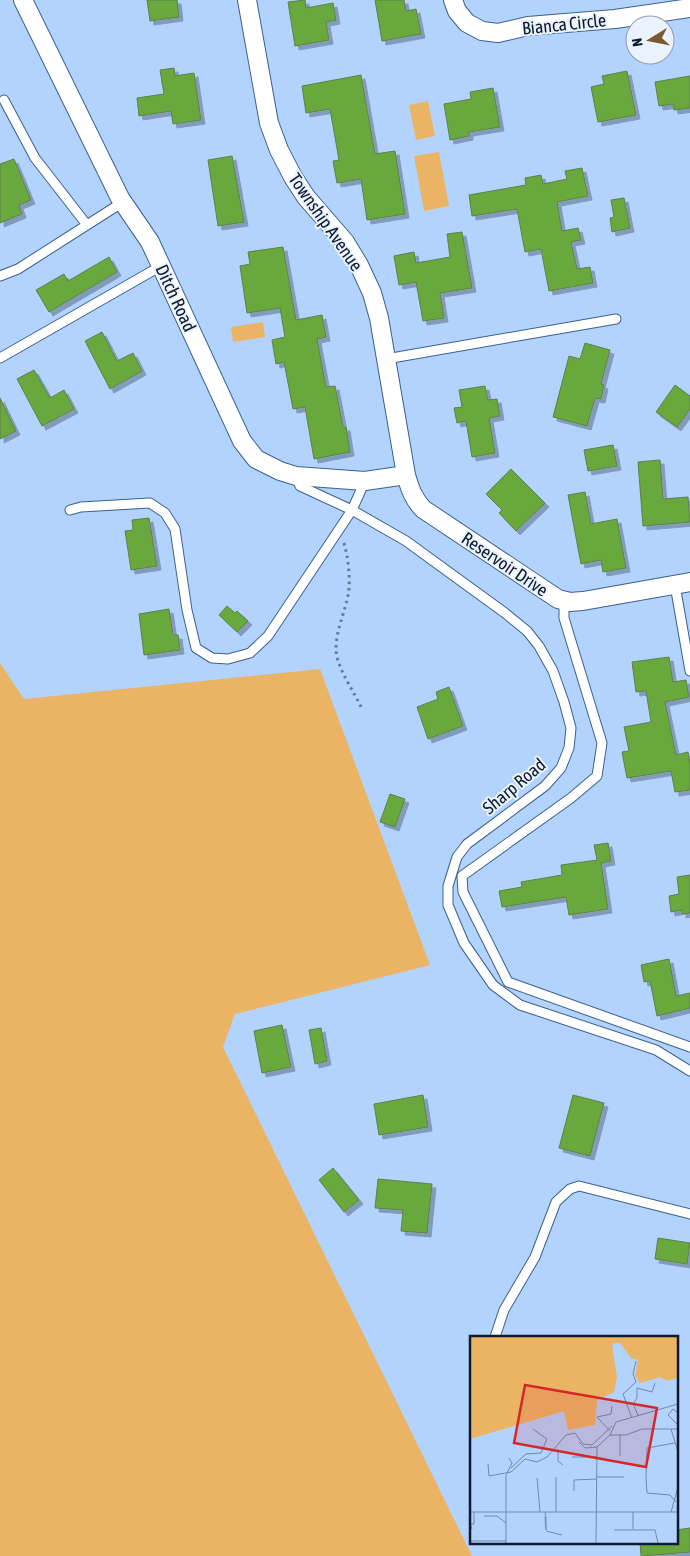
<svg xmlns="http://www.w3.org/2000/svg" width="690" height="1556" font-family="'Asap Condensed',sans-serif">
<defs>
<filter id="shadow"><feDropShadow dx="4" dy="4" stdDeviation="0" flood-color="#0004"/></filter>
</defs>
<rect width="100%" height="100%" fill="#b2d3fe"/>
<!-- green -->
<path fill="#ebb465" d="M428 101 435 136 416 140 409 105Z
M439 152 449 206 424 211 414 156Z
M263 322 265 337 233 342 231 327Z
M0 663 24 699 320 669 430 965 235 1014 223 1047 472 1556H0Z"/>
<!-- building -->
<path fill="#68a83c" stroke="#5f804c" filter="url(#shadow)" d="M147 0H177L179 17 150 21Z
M305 0 306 8 333 3 336 20 326 22 329 40 295 46 288 2Z
M375 0H404L406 11 416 9 421 34 382 41Z
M174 68 175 76 194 73 201 120 173 124 171 111 139 116 137 98 164 94 160 70Z
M627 71 636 115 598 122 591 87 604 84 602 76Z
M361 75 375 154 395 151 405 214 367 220 361 179 337 183 333 161 339 160 330 109 306 113 302 86Z
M690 76V108L674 110 673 104 659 106 655 82Z
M493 88 500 127 469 132V136L450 140 444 104 471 99 470 92Z
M232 156 244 222 218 226 208 160Z
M14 159 31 200 19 205 22 214 0 223V164Z
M582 168 588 196 557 202 562 231 578 228 581 240 571 242 577 269 590 267 593 283 549 291 541 249 525 252 517 209 472 216 469 195 526 185 525 178 541 175 543 184 567 179 565 171Z
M624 198 630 228 612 232 610 218 614 217 611 200Z
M462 232 472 288 440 293 444 318 423 321 416 282 399 285 394 256 414 252 416 263 450 257 447 234Z
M283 247 296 320 322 315 326 337 317 339 326 387 335 386 343 427H346L350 452 314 459 305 407 293 409 284 362 276 364 272 340 285 337 280 308 247 313 240 266 250 264 248 252Z
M109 257 117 272 49 312 36 290 64 274 68 281Z
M102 332 117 361 133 353 142 371 110 389 85 341Z
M585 343 610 350 601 384 604 385 601 399 595 398 587 426 553 417 569 356 580 359Z
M34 370 50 398 64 390 74 409 42 426 17 379Z
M675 385 690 396V409L677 427 656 412Z
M485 386 488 400 497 399 500 416 489 418 495 453 472 457 466 421 457 423 454 408 462 407 459 390Z
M0 398 16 431 0 439Z
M613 445 617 466 588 471 584 450Z
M660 460 663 499 688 497 690 522 643 526 638 462Z
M511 469 545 503 516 531 499 513 502 510 486 494Z
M585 492 591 524 617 519 626 568 603 572 601 560 581 564 568 495Z
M149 518 157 566 131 570 125 531 133 530 132 520Z
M227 606 235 613 237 611 248 621 237 632 219 615Z
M169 609 173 635H178L180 650 144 655 139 614Z
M669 657 673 682 686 680 689 697 665 702 676 755 688 752 690 764V790L675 792 671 771 627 778 622 752 629 751 624 727 651 722 646 691 636 692 632 662Z
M449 687 463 726 428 739 417 707 438 699 436 692Z
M390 794 405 799 395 827 380 822Z
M608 843 611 861 601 863 608 909 569 915 566 897 502 907 499 891 522 887 521 882 562 875 561 865 597 860 594 845Z
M690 875V913L682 914V910L671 912 669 896 679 894 677 877Z
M669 959 676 996 690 993V1008L657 1016 650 981 644 982 641 965Z
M282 1025 291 1067 262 1073 254 1031Z
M321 1028 327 1061 315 1064 309 1030Z
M423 1095 428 1127 379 1135 374 1104Z
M573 1095 604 1103 590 1156 559 1148Z
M333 1168 359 1200 344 1212 319 1180Z
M378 1179 432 1184 427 1233 401 1231 403 1210 375 1208Z
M658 1238 690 1243 687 1264 655 1259Z
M690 1528V1552L641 1556 640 1542H676V1530Z"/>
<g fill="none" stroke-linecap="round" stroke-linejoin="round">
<defs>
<path id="service" d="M4 100 35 158 87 225
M0 276 18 269 123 202
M0 358 161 266
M386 359 616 319
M296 476 300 486 352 510 406 541 505 613 527 631 539 646 553 671 564 702 571 728 569 748 561 768 545 786 467 844 457 857 448 886V905L464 943 493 985 520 1005 656 1050 690 1071
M70 510 81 507 150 503 165 513 175 529 187 610 196 648 212 658 228 659 250 653 268 636 352 510 365 481
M675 585 690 671
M564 601V618L602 743 597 776 571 798 462 876 463 892 508 982 690 1047
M495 1337 504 1310 535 1257 556 1202 570 1189 579 1186 690 1214"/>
<path id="minor" d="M23 0 120 198 150 242 242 441 256 459 280 471 296 476 365 481 406 475
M247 0 269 123 279 150 293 177 306 197 345 242 359 265 372 293 379 318 406 475C410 489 413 498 423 509L558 599 570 602 583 601 690 582
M453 0 457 11 467 23 482 31 498 33 528 26 615 19 690 8"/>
</defs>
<!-- service casing -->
<use href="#service" stroke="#3b608e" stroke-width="11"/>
<!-- minor casing -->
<use href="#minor" stroke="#3b608e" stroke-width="20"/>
<!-- path -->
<path stroke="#637b9b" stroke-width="3" stroke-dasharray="2.5 4" stroke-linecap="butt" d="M344 543C348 557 350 574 349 589 347 608 336 628 336 649 336 667 355 693 362 709"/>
<!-- service -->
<use href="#service" stroke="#fff" stroke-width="9"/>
<!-- minor -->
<use href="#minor" stroke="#fff" stroke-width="18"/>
</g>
<g text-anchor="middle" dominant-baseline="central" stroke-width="4" stroke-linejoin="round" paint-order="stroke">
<!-- street labels -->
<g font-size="18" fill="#0c1b2e" stroke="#eaf2fd">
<text transform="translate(564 24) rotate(-6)">Bianca Circle</text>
<text transform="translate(326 222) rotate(55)">Township Avenue</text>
<text transform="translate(176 298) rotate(65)">Ditch Road</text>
<text transform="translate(505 564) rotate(34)">Reservoir Drive</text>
<text transform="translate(514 786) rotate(-40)">Sharp Road</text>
</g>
</g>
<!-- overview -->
<g transform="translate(470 1336)">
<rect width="208" height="208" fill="#b2d3fe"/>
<path d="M0 0H207V42L197 45 190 41 170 47 165 39 168 24 161 22 150 7H145L142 9 147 41 144 56 127 64 125 89 98 94 94 75 0 103Z" fill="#ebb465"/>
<path fill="none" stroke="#7089ab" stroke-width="1" d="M208 77 203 73 198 79 208 89M168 79 163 68 167 62V52L182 56 185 47M162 82 153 58 166 46 163 38 166 25M201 93 208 116M140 95 127 81 141 78 142 70M140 99 146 86 208 68M140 99H156L172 93H208M150 99V120M109 106 115 112 127 111M205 107 177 112 176 142 177 157 200 159 206 166M88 114V125L93 129M102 121H127M18 128 19 140 41 136 55 123 67 126 77 121 96 99 105 97 113 108 122 109 142 90M41 132 56 118 71 117 77 103 63 93M86 141V176M127 141H154M67 142 70 176M104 155V144L127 143M0 176H208M75 176 76 182V194L75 181M201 176 208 151M14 180H27L36 187M2 193 0 188H4V176M163 193V176M144 194H185L188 207M76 195 92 199M0 205H36M36 207V139L42 127 39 122M126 207 127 111 140 99"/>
<path fill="#d62828" fill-opacity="0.15" stroke="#d62828" stroke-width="2.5" d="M55 49 187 72 176 131 44 107Z"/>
<rect width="208" height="208" fill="none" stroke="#0c1b2e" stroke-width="2.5"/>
</g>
<!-- north arrow -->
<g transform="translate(650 40) rotate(260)"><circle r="24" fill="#eaf2fd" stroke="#919caa"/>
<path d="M0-4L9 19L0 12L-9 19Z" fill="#7a5b30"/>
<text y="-8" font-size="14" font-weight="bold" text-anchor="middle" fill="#0c1b2e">N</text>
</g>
</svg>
